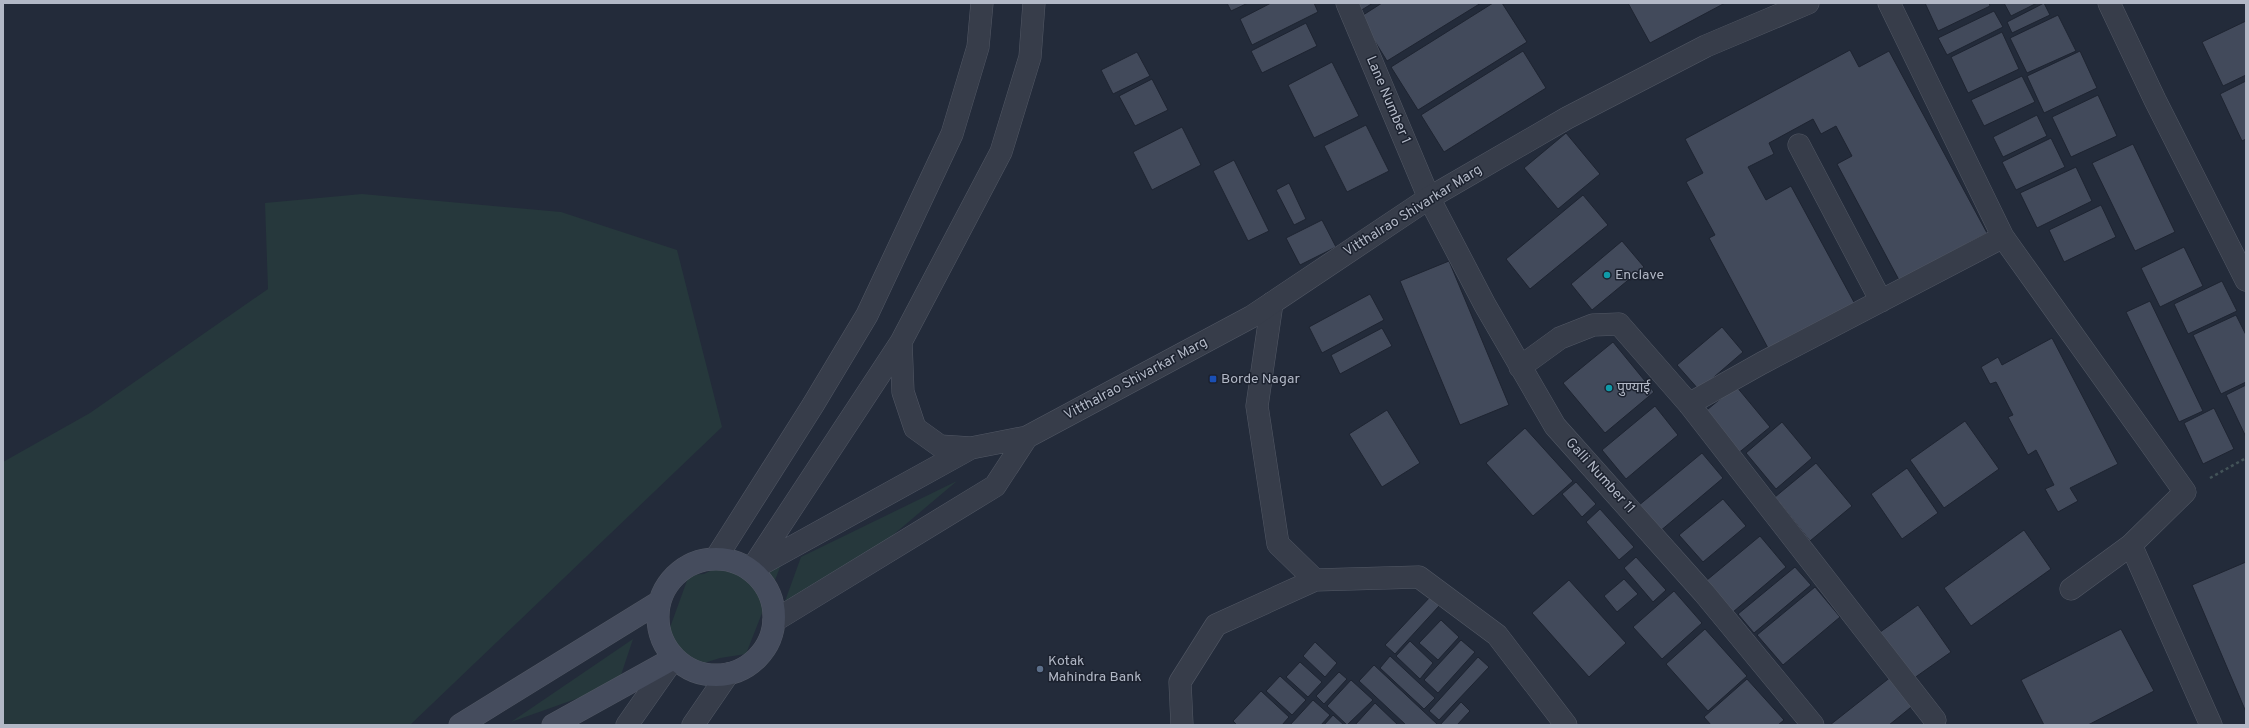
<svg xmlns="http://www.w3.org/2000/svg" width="2249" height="728" font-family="Overpass,'Noto Sans Devanagari',sans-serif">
<rect width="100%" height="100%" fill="#232b3a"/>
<!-- green -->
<path fill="#26383c" d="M362 194 561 212 677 250 722 427 410 725H3V462L90 413 268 289 265 203Z
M957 481 772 637 801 557Z
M786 552 746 654 720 658 651 680 689 575 704 574 714 569Z
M633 639 618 684 511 722Z"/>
<!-- building -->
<path fill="#424a5b" stroke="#1e2431" d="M1227 3H1248L1231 11Z
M1271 3H1314L1318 12 1252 45 1240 19Z
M1355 3H1373L1360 11Z
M1382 3H1481L1387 61 1360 17Z
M1493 3H1502L1527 42 1418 110 1391 67Z
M1628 3H1725L1650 43Z
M1925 3H1989L1990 6 1938 31Z
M2004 3H2037L2011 16Z
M2044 3 2050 15 2012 33 2007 22Z
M1994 11 2003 27 1947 55 1938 38Z
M2058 15 2076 51 2027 73 2010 38Z
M2246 21V75L2223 86 2202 42Z
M1306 23 1317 46 1262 73 1251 51Z
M2002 32 2019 69 1968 93 1951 57Z
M1850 50 1859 67 1889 51 1987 233 1899 280 1837 164 1852 156 1836 126 1821 134 1813 119 1769 143 1774 154 1748 167 1766 200 1791 186 1855 304 1769 350 1709 238 1715 235 1686 182 1703 173 1685 139Z
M1523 51 1546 88 1444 152 1421 115Z
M2080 51 2097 88 2044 113 2027 76Z
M1137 52 1150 76 1113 94 1101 70Z
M1332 62 1359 116 1314 138 1288 85Z
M2022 76 2035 102 1984 126 1971 100Z
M1152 79 1168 110 1135 126 1119 96Z
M2246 81V139L2242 141 2220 94Z
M2098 95 2117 136 2071 157 2052 117Z
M2037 115 2047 136 2003 157 1993 137Z
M1366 125 1389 171 1347 192 1324 146Z
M1182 127 1201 165 1152 190 1133 152Z
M1566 133 1600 174 1558 209 1524 168Z
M2051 138 2065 167 2016 190 2002 162Z
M2133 144 2175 232 2135 251 2092 163Z
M1234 160 1269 231 1248 241 1213 171Z
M2076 167 2092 201 2037 228 2020 193Z
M1289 183 1306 219 1294 225 1276 190Z
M1583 195 1608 225 1530 289 1506 259Z
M2101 205 2116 237 2064 262 2049 230Z
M1322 220 1336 247 1300 265 1286 238Z
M1622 241 1644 267 1592 310 1571 284Z
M2184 247 2203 286 2160 307 2141 268Z
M1449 261 1509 405 1460 425 1400 281Z
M2222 281 2237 311 2188 334 2174 304Z
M1370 294 1384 320 1322 353 1309 327Z
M2150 301 2203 411 2179 422 2126 312Z
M2236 315 2246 335V382L2221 394 2193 335Z
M1722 327 1743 352 1699 390 1677 365Z
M1382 328 1392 346 1340 374 1331 355Z
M2052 338 2118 464 2070 488 2078 501 2058 512 2045 489 2054 485 2036 450 2028 455 2008 417 2013 415 1996 382 1990 384 1981 367 1998 357 2002 365Z
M1613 342 1654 392 1605 433 1563 383Z
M2246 385V437L2226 395Z
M1736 386 1770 427 1736 455 1702 414Z
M1655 406 1678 435 1626 479 1602 450Z
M2214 408 2234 449 2203 464 2184 423Z
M1387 410 1420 463 1382 487 1349 434Z
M1965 421 1999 469 1944 508 1910 460Z
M1782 422 1812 458 1776 489 1746 453Z
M1525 428 1573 481 1533 516 1486 463Z
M1702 453 1723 478 1659 532 1638 506Z
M1816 463 1852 506 1810 541 1775 497Z
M1907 468 1938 513 1902 539 1871 494Z
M1576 482 1596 504 1582 517 1562 494Z
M1723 499 1746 526 1703 562 1679 535Z
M1600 509 1634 547 1619 560 1586 522Z
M2024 530 2051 569 1971 626 1944 588Z
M1760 536 1786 567 1733 612 1707 580Z
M1636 557 1666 590 1653 602 1624 568Z
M2246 562V712L2192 585Z
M1795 567 1811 585 1754 633 1738 614Z
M1624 579 1638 594 1617 612 1604 596Z
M1569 580 1626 643 1589 677 1532 613Z
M1815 587 1840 617 1783 665 1757 635Z
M1674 591 1702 623 1662 659 1633 627Z
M1430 597 1439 606 1395 654 1385 645Z
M1918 605 1951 652 1910 681 1876 635Z
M1441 620 1459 637 1438 660 1419 643Z
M1705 629 1747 676 1708 711 1666 664Z
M2121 629 2154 691 2088 725H2044L2021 680Z
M1461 640 1475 652 1438 693 1424 680Z
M1410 641 1433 663 1420 679 1396 656Z
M1315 642 1337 663 1325 677 1303 656Z
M1390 656 1435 698 1424 709 1380 668Z
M1478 657 1489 667 1439 720 1429 711Z
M1300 662 1322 682 1308 697 1286 677Z
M1374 665 1437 724 1436 725H1406L1359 681Z
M1339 672 1347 679 1324 704 1316 696Z
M1280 676 1306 700 1292 715 1266 691Z
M1892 676 1915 704 1889 725H1830Z
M1747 679 1784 720 1778 725H1711L1704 717Z
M1351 680 1373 700 1347 725 1327 706Z
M1261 691 1289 717 1282 725H1237L1233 721Z
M1313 700 1330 715 1321 725H1290Z
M1461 702 1470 711 1457 725H1440Z
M1375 703 1398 725H1355Z
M1333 715 1344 725H1324Z"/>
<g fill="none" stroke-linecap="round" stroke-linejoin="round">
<defs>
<path id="minor" d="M1347 3 1429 198 1485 305 1555 426 1704 593 1813 725
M1889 3 2003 237 2185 492 2131 545 2071 589
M2109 3 2155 100 2246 280
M1799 145 1881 301
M1272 303 1257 406 1278 544 1315 580 1419 577 1497 635 1566 725
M1520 367 1560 338 1593 325 1619 324 1689 404 1935 720
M1689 404 1762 363 2003 237
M2131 545 2211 725
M1182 725 1180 682 1216 625 1315 580"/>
<path id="tertiary" d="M901 342 903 392 915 428 940 446 971 448 1027 437 1251 317 1429 198 1567 118 1706 46 1808 3
M716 558 813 405 867 315 952 134 978 47 982 3
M754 568 971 448
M751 570 901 342 1001 152 1030 57 1034 3
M774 621 995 486 1027 437
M627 725 674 658
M693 725 728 674"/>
<path id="secondary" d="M658 617a58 58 0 1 1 116 0a58 58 0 1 1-116 0Z
M460 725 659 602
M553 725 674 658"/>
</defs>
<!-- minor casing -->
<use href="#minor" stroke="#525865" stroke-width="23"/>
<!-- tertiary casing -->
<use href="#tertiary" stroke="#525865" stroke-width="23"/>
<!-- secondary casing -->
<use href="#secondary" stroke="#525865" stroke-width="23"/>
<!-- path -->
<path stroke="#435358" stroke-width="2.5" stroke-dasharray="3 3" stroke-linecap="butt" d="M2210 478 2246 458"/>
<!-- minor -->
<use href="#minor" stroke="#373d4a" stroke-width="22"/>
<!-- tertiary -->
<use href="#tertiary" stroke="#373d4a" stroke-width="22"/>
<!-- secondary -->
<use href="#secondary" stroke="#454c5d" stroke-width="22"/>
</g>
<!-- markers -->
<g fill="#0f9aa8" stroke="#1c222f" stroke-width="1.5">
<circle cx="1607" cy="275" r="4"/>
<circle cx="1609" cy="388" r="4"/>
</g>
<rect fill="#1a4fb4" stroke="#1c222f" stroke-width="1.5" x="1209" y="375" width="8" height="8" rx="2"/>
<circle fill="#5c6f8a" stroke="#1c222f" stroke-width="1.5" cx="1040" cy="669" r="4"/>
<g text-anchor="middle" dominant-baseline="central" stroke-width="3" stroke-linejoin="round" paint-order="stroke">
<!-- street labels -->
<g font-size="14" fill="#b2b8c6" stroke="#1c222f">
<text transform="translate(1388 100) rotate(67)">Lane Number 1</text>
<text transform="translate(1413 211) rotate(-32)">Vitthalrao Shivarkar Marg</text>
<text transform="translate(1136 379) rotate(-28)">Vitthalrao Shivarkar Marg</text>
<text transform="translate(1600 476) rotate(48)">Galli Number 11</text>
</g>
<!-- poi labels -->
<g font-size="14" fill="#b2b8c6" stroke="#1c222f" text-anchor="start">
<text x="1615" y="275">Enclave</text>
<text x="1221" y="379">Borde Nagar</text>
<text x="1617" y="388">पुण्याई</text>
<text x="1048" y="661">Kotak<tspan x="1048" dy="16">Mahindra Bank</tspan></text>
</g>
</g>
<!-- border -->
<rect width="2249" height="728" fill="none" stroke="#b2b8c6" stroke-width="8"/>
</svg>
